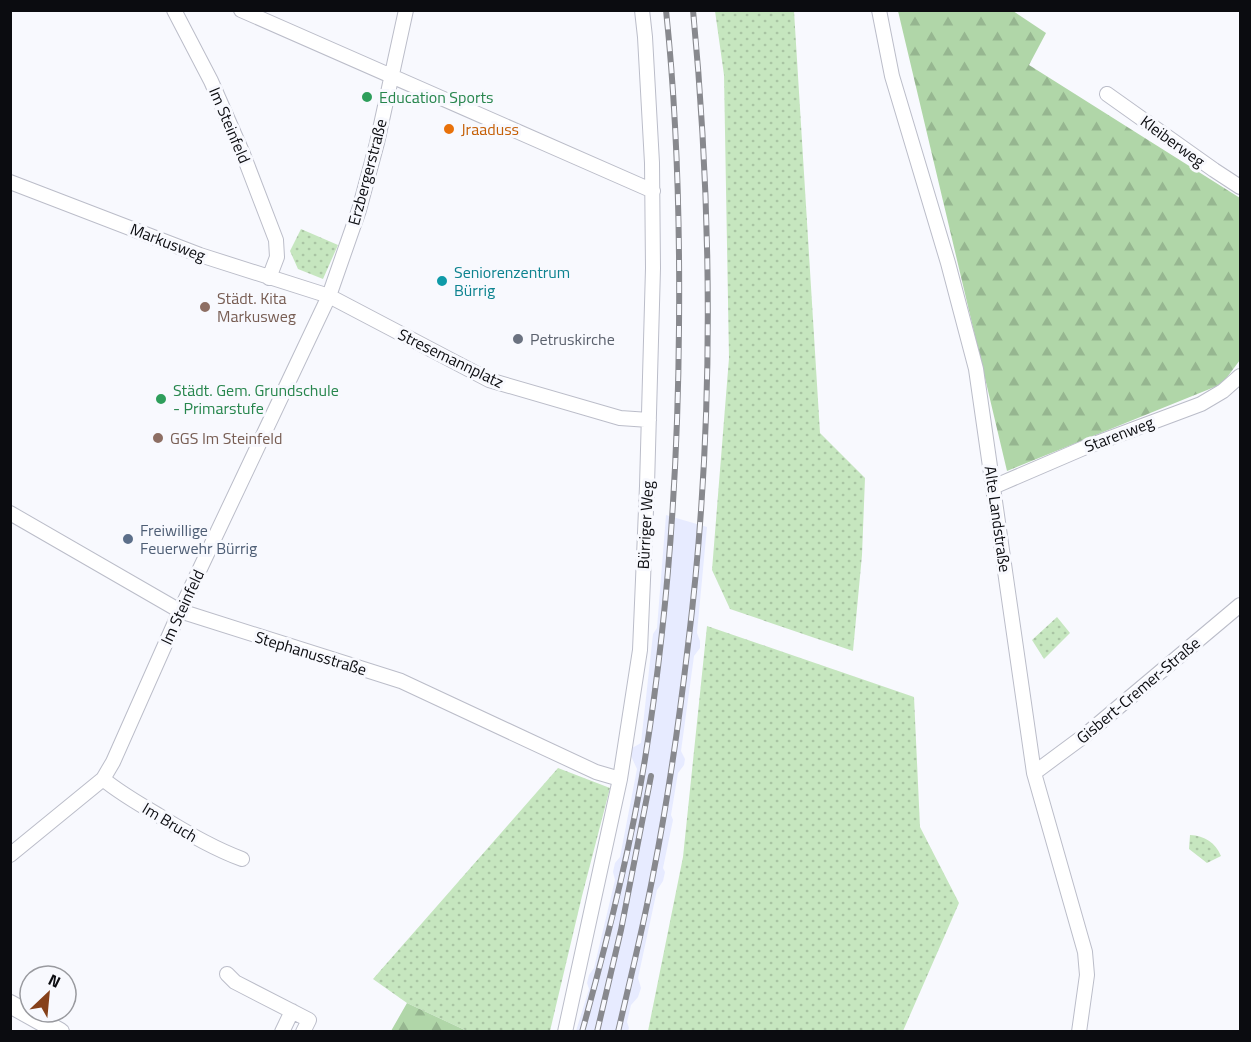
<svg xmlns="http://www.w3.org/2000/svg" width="1251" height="1042" font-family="'Titillium Web',sans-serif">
<defs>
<pattern id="green-dots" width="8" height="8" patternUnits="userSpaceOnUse" patternTransform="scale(1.5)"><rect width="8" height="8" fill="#c6e6bf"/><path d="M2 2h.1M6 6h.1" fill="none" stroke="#a9c4a3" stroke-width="1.8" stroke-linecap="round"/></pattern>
<pattern id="forest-firs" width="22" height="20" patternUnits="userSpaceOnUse" patternTransform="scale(1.5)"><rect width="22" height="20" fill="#b0d6a8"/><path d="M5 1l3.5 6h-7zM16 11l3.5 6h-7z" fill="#96b690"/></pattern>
</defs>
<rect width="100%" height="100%" fill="#f8f9fe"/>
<!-- built -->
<path fill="#e7ebff" d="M666 515 707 527 697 633 700 641V648L694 656 681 751 685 759 684 765 678 773 671 815 673 820 663 868 665 872 663 881 657 890 638 978 641 988 638 997 631 1005 627 1022 629 1028 628 1031H576L589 989 587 983 589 975 594 968 615 880 613 872 615 863 620 857 637 769 631 756 632 748 641 743 653 634 657 628Z"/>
<!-- green -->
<path fill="url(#green-dots)" d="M715 11H794L820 433 865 478 862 555 853 651 730 609 712 570 729 358 724 75Z
M301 229 338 245 323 279 298 269 290 251Z
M1057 617 1070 633 1044 659 1032 640Z
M707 626 914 697 920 827 959 903 903 1031H648L683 857Z
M558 768 610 788 582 896 550 1031H467L407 1003 373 979Z
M1190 835C1205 836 1215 842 1221 856L1207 863 1189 849Z"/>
<!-- forest -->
<path fill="url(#forest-firs)" d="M898 11H1013L1046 33 1029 65 1240 198V360L1222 384 1007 471Z
M407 1003 467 1031H391Z"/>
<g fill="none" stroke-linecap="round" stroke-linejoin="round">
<defs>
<path id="minor" d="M174 10 211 81 243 154 276 240 277 257 269 278
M241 10 653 191
M879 10 892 76 948 263 976 369 1034 773 1085 952 1087 975 1079 1032
M1107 94 1214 170 1240 187
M10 182 200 255 329 296 489 380 620 418 649 420
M993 487 1086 447 1201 404 1223 391 1240 376
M10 513 180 611 401 681 596 772 620 779
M1034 773 1084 736 1240 605
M103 779C120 793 139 804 158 815 185 832 212 848 242 859
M10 855 103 779 113 762 180 611 329 296 359 210 377 143 406 10
M227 974 235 982 309 1020 303 1032
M282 1032 292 1011
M565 1032 620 779 640 650 647 486 653 268 652 163 645 37 642 10"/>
<path id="tertiary" d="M10 1004 60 1032"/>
</defs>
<!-- minor casing -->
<use href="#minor" stroke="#bbbdc9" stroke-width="16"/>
<!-- tertiary casing -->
<use href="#tertiary" stroke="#bbbdc9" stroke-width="20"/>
<!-- minor -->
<use href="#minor" stroke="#fff" stroke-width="14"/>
<!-- tertiary -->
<use href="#tertiary" stroke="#fff" stroke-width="18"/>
<defs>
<path id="rail" d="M582 1032C607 942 630 851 645 759 668 616 678 471 679 326 680 221 677 115 666 10
M597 1032 621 930 651 776
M618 1032C630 980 643 928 653 875 668 799 679 722 688 645 714 435 713 221 693 10"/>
</defs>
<!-- rail casing -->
<use href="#rail" stroke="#88898e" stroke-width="6"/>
<!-- rail -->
<use href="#rail" stroke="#f8f9fe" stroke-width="4" stroke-dasharray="11" stroke-linecap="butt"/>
</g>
<!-- markers -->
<g fill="#2e9e5b" stroke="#f8f9fe" stroke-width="2">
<circle cx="367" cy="97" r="6"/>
<circle cx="161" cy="399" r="6"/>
</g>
<circle fill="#e8710a" stroke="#f8f9fe" stroke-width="2" cx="449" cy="129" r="6"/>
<circle fill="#0f9aa8" stroke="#f8f9fe" stroke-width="2" cx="442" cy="281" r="6"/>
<g fill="#8d6e63" stroke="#f8f9fe" stroke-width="2">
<circle cx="205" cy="307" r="6"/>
<circle cx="158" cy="438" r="6"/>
</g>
<circle fill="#6b7280" stroke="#f8f9fe" stroke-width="2" cx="518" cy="339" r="6"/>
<circle fill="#5c6f8a" stroke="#f8f9fe" stroke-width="2" cx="128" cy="539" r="6"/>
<g text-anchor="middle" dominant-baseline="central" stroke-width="6" stroke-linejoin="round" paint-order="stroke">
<!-- leisure labels -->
<g font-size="16" fill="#27864d" stroke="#f8f9fe" text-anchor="start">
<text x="379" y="97">Education Sports</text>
<text x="173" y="390">Städt. Gem. Grundschule<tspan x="173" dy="18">- Primarstufe</tspan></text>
</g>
<!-- street labels -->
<g font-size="16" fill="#0b0c10" stroke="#f8f9fe">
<text transform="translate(230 125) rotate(67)">Im Steinfeld</text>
<text transform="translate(1173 141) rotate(36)">Kleiberweg</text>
<text transform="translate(367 172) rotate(-75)">Erzbergerstraße</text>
<text transform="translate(168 242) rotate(21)">Markusweg</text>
<text transform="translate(451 358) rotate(26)">Stresemannplatz</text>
<text transform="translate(1119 434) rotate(-21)">Starenweg</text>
<text transform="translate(998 519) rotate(82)">Alte Landstraße</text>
<text transform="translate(645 525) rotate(-87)">Bürriger Weg</text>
<text transform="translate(182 607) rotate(-65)">Im Steinfeld</text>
<text transform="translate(311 653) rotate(17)">Stephanusstraße</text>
<text transform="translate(1138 690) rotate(-40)">Gisbert-Cremer-Straße</text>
<text transform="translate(170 822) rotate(31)">Im Bruch</text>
</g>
<!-- food labels -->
<g font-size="16" fill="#c56008" stroke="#f8f9fe" text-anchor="start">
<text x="461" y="129">Jraaduss</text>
</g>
<!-- culture labels -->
<g font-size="16" fill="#0d838f" stroke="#f8f9fe" text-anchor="start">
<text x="454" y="272">Seniorenzentrum<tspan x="454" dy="18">Bürrig</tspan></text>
</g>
<!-- education labels -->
<g font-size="16" fill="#785e54" stroke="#f8f9fe" text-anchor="start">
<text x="217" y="298">Städt. Kita<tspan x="217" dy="18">Markusweg</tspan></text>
<text x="170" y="438">GGS Im Steinfeld</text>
</g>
<!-- worship labels -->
<g font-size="16" fill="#5b616d" stroke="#f8f9fe" text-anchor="start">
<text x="530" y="339">Petruskirche</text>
</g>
<!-- service labels -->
<g font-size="16" fill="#4e5e75" stroke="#f8f9fe" text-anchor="start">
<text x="140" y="530">Freiwillige<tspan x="140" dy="18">Feuerwehr Bürrig</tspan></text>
</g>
</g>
<!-- border -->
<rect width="1251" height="1042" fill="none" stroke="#0b0c10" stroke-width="24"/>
<!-- north arrow -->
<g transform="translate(48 994) rotate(26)"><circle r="28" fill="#f8f9fe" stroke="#999a9f" stroke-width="1.5"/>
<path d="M0-4.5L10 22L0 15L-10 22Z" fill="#86411a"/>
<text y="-9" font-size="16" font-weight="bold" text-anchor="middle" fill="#0b0c10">N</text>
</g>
</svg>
